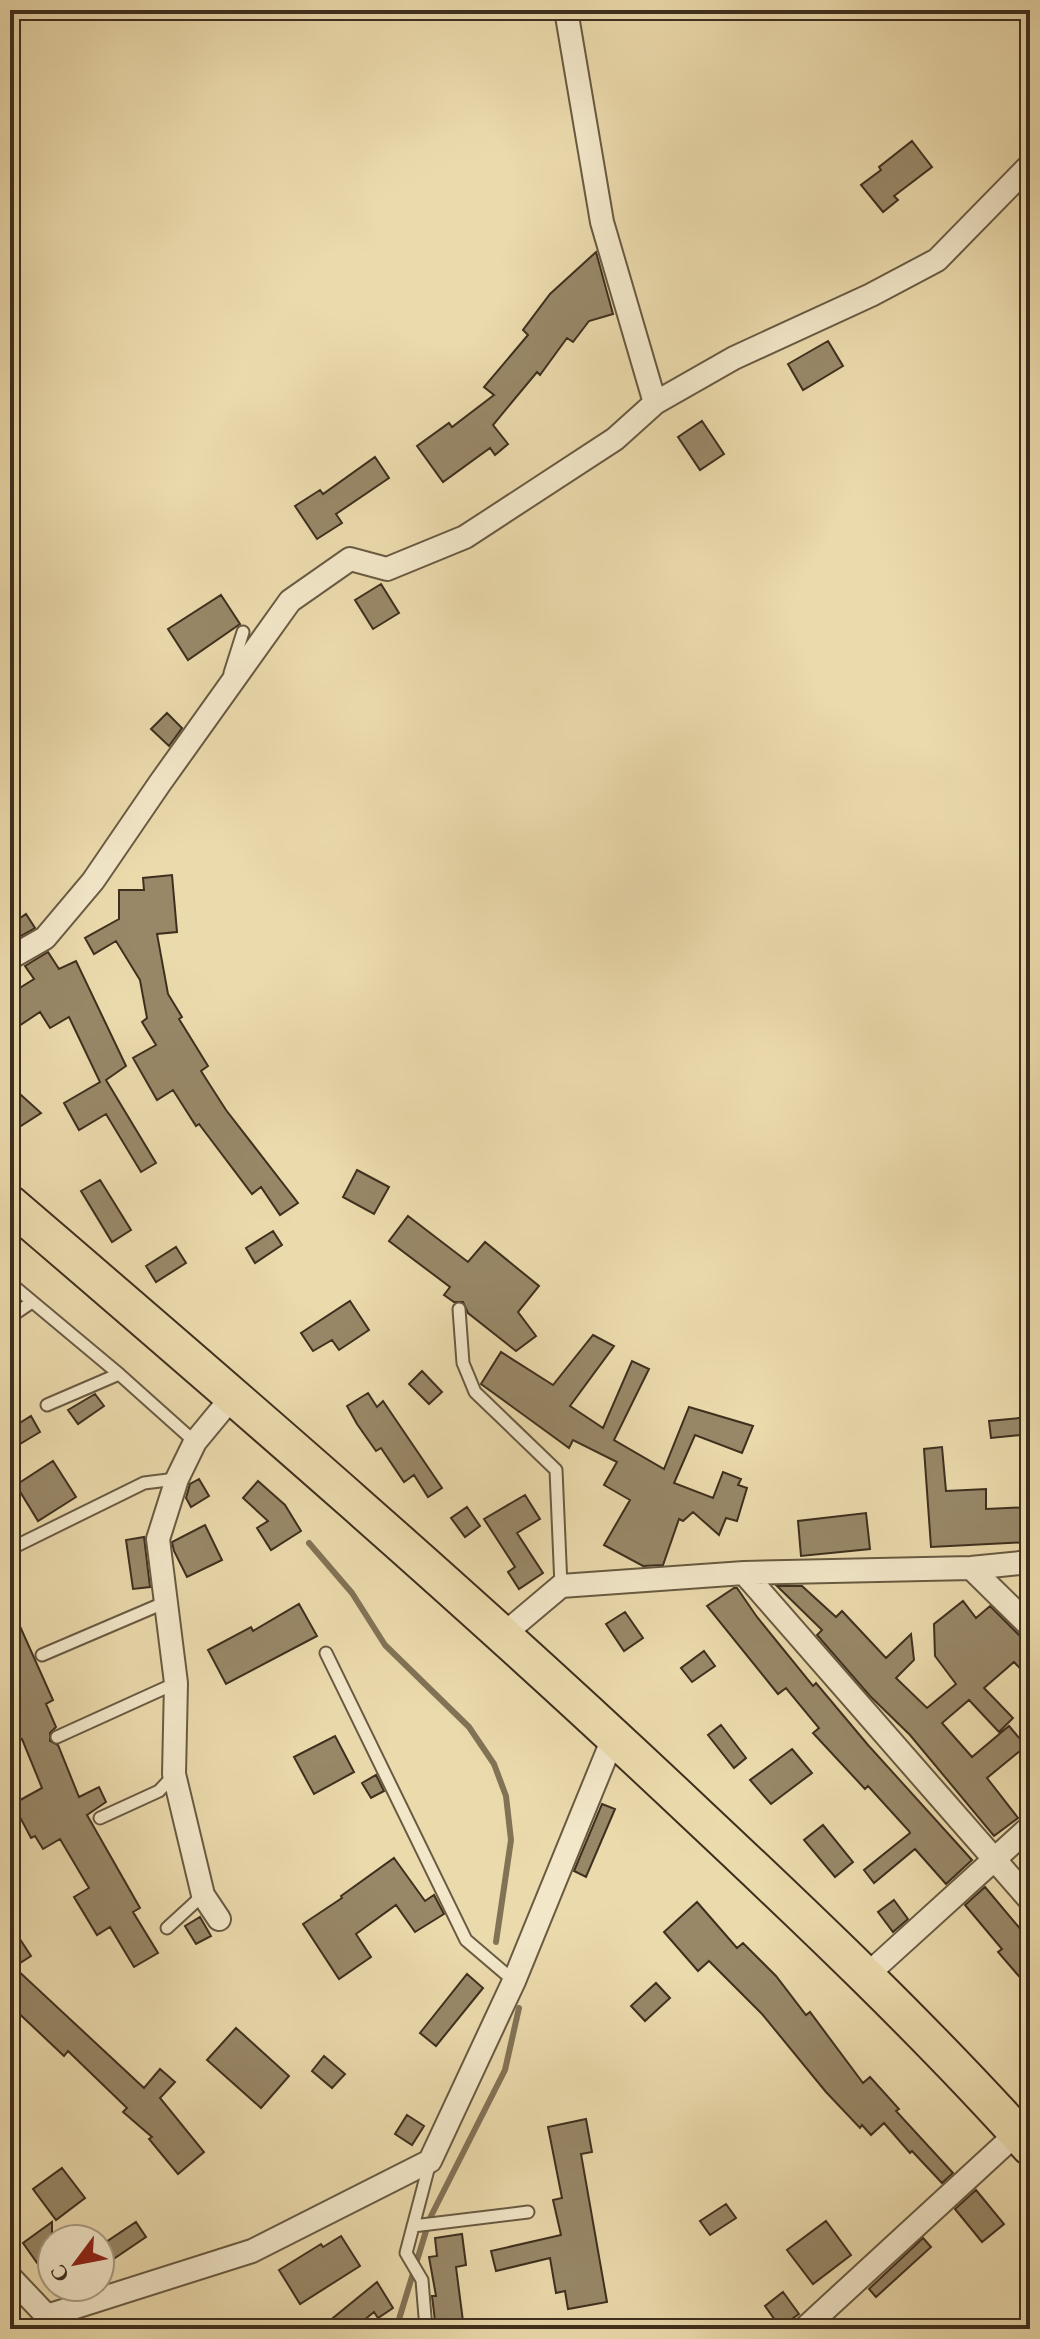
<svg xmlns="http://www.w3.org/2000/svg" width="1040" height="2339" font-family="'EB Garamond',serif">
<rect width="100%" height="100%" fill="#ebdaac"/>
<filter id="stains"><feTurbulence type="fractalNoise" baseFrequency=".0025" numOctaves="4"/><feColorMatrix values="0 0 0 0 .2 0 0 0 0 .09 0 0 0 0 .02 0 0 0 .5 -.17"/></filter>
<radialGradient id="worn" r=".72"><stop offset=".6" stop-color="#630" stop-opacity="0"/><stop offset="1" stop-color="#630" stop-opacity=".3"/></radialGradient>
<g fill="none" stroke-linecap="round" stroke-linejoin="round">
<!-- stream -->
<path stroke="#827356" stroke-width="6" d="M309 1543 352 1593 385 1645 469 1727 494 1764 506 1796 511 1840 496 1942
M396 2329 430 2218 505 2070 519 2008"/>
</g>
<!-- building -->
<path fill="#988868" stroke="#3e2f1e" stroke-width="2" d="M912 141 932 167 894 196 898 200 883 212 861 185 881 170 879 167Z
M596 252 613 314 589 321 573 342 567 338 540 375 537 372 493 425 508 444 495 455 490 448 443 482 417 446 449 423 452 427 494 395 484 387 528 335 523 330 550 294Z
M828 341 843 366 803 390 788 364Z
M702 421 724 454 700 470 678 437Z
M375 457 389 478 336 514 342 523 317 539 295 506 320 490 323 494Z
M381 584 399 613 373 629 355 600Z
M221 595 240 624 188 660 168 629Z
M167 713 182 728 169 746 151 729Z
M172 875 177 932 157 934 168 994 182 1017 179 1019 208 1066 201 1071 226 1110 298 1203 280 1215 261 1187 252 1194 199 1124 196 1126 173 1090 157 1100 133 1058 156 1045 142 1022 147 1018 140 980 116 941 94 954 85 938 119 919V890H144L143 878Z
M26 914 35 928 10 942V925Z
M48 952 59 969 76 961 126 1066 106 1080 156 1163 141 1172 106 1114 79 1130 64 1103 100 1082 69 1017 50 1028 40 1012 10 1032V994L34 979 25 966Z
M10 1085 41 1113 10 1133Z
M357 1170 389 1187 374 1214 343 1197Z
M100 1180 131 1230 112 1242 81 1191Z
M408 1216 468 1262 485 1242 539 1286 518 1312 536 1336 516 1351 468 1313 463 1302H454L444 1295 450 1287 389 1241Z
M273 1231 282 1245 255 1263 246 1248Z
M176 1247 186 1263 156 1282 146 1266Z
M350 1301 369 1330 339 1350 332 1340 313 1351 301 1333Z
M593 1335 614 1346 570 1406 603 1428 632 1361 649 1369 614 1440 664 1469 689 1407 753 1426 742 1453 695 1435 674 1483 713 1498 723 1472 741 1479 738 1485 747 1488 737 1521 726 1518 719 1535 693 1512 683 1521 679 1519 663 1565 643 1566 604 1545 630 1500 604 1485 617 1462 573 1440 569 1448 481 1384 501 1352 553 1385Z
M422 1371 442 1392 429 1404 409 1384Z
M368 1393 377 1407 383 1401 442 1488 428 1497 414 1475 404 1482 381 1448 376 1451 357 1424 347 1406Z
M95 1394 104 1406 78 1424 68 1410Z
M31 1416 40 1432 10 1450V1429Z
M1030 1417V1434L991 1438 989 1421Z
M942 1447 946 1491 986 1489V1509L1030 1507V1542L931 1547 924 1449Z
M53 1461 76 1497 38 1521 16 1485Z
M199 1479 209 1496 191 1507 186 1498 190 1484Z
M258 1481 285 1505 301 1531 271 1550 257 1528 268 1521 243 1498Z
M525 1495 540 1519 517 1533 543 1573 519 1589 508 1572 515 1567 484 1519Z
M467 1507 480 1526 465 1537 451 1518Z
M866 1513 870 1549 801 1556 798 1521Z
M205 1525 222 1560 187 1577 174 1551 172 1542Z
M144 1537 150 1587 133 1589 126 1540Z
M777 1586H802L836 1617 842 1611 886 1658 911 1634 914 1660 896 1678 927 1708 956 1684 935 1656 934 1624 963 1601 976 1618 990 1606 1020 1636 1030 1640V1679L1014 1662 984 1688 1013 1718 999 1732 969 1700 942 1723 972 1757 1009 1726 1026 1746 987 1778 1018 1818 994 1836 910 1735 870 1696 817 1635 822 1630Z
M734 1588H737L757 1617 813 1686 816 1683 868 1745 972 1860 946 1884 915 1849 874 1883 864 1870 910 1833 909 1831 868 1786 865 1789 813 1733 819 1728 786 1688 778 1694 707 1606Z
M10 1604 53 1700 46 1704 56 1727 50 1733V1741L58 1745 79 1797 99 1787 106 1802 87 1815 140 1908 133 1912 158 1953 134 1967 110 1927 97 1935 74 1897 89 1888 60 1839 43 1849 35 1836 31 1838 13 1804 42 1788 22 1739 10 1744Z
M299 1604 317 1636 226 1684 208 1650 251 1627 253 1631Z
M625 1612 643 1638 624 1651 606 1624Z
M704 1651 715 1666 692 1682 681 1668Z
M721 1725 746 1758 734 1768 708 1735Z
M335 1736 354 1772 314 1794 294 1757Z
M792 1749 812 1773 771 1804 750 1780Z
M376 1775 384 1791 371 1798 362 1783Z
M602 1804 615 1809 586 1877 574 1871Z
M823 1825 853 1862 835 1877 804 1840Z
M394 1858 425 1901 434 1895 444 1914 415 1932 396 1905 356 1934 371 1957 339 1979 303 1924 342 1898 341 1896Z
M985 1887 1022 1931 1030 1924V1989L998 1952 1002 1949 965 1905Z
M894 1900 908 1919 893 1932 878 1912Z
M697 1902 737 1948 743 1943 776 1976 806 2015 810 2012 863 2083 870 2077 899 2109 896 2111 953 2173 942 2183 912 2151 910 2153 884 2123 871 2135 862 2125 860 2128 826 2092 762 2014 709 1961 698 1971 664 1932Z
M200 1917 211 1936 196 1944 185 1926Z
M10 1924 31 1956 14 1967 144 2088 160 2069 175 2082 160 2098 204 2152 178 2174 149 2139 152 2137 123 2112 127 2108 68 2051 64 2056 10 2005Z
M467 1974 483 1988 436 2046 420 2033Z
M656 1983 670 1998 645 2021 631 2006Z
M236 2028 289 2076 261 2108 207 2060Z
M324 2056 345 2074 332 2088 312 2071Z
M407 2115 424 2126 412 2145 395 2134Z
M586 2119 592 2152 581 2154 607 2302 568 2309 565 2291 556 2293 550 2258 496 2271 491 2251 561 2235 553 2200 562 2198 548 2127Z
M62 2168 85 2198 56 2220 33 2189Z
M976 2190 1004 2224 982 2242 955 2209Z
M726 2204 736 2218 710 2235 700 2221Z
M826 2221 851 2255 813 2284 787 2250Z
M52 2222V2284L23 2243Z
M136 2222 146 2237 100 2268V2246Z
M462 2234 466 2265 456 2267 464 2329H436L432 2296H436L429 2257 437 2256 435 2238Z
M341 2236 360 2266 300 2304 279 2270 321 2244 323 2247Z
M923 2238 931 2247 876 2297 869 2289Z
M377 2282 393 2308 378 2318 374 2312 353 2329H342L333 2318Z
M783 2292 799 2314 780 2327 765 2306Z"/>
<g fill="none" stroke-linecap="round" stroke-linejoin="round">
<defs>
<path id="service" d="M230 673 243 632
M10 1283 119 1374 195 1442
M459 1309 463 1363 475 1392 556 1470 561 1586
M10 1317 32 1302
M47 1405 119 1374
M10 1549 144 1483 176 1479
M326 1653 466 1940 514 1981
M42 1655 166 1602
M57 1737 176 1683
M100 1818 159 1791 174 1775
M167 1928 203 1895
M413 2226 528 2212
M426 2329 422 2280 406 2253 430 2162"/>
<path id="minor" d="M566 10 602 222 655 403
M10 958 45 938 93 881 160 783 290 601 350 559 387 569 465 537 615 439 655 403 734 358 871 295 937 260 1030 165
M971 1568 1030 1626
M744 1573 1030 1900
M504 1634 561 1586 744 1573 971 1568 1030 1562
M219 1919 203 1895 174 1774 176 1683 158 1539 177 1479 195 1442 233 1396
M867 1975 1030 1827
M10 2277 47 2316 252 2251 430 2161 514 1981 614 1736
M804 2329 1017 2133"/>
<path id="primary" d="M10 1204C242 1403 472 1602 694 1812 809 1920 924 2029 1030 2147"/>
</defs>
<!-- service casing -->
<use href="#service" stroke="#695a42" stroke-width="15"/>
<!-- minor casing -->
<use href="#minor" stroke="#695a42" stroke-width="26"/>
<!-- primary casing -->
<use href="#primary" stroke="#3e2f1e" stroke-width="40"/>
<!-- service -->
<use href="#service" stroke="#f2e7c9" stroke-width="11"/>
<!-- minor -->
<use href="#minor" stroke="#f2e7c9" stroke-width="22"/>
<!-- primary -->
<use href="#primary" stroke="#ebdaac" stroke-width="36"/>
</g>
<!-- margin -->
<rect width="1040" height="2339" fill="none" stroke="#ebdaac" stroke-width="40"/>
<rect x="12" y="12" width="1016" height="2315" fill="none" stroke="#3e2f1e" stroke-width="4"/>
<rect x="20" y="20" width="1000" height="2299" fill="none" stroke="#3e2f1e" stroke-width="2"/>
<!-- north arrow -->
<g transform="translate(76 2263) rotate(238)"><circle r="38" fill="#f2e7c9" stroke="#aa9d85" stroke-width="2"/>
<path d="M0-6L14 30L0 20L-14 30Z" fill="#8f2418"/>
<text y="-12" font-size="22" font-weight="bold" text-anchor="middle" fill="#3e2f1e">С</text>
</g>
<rect width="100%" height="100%" filter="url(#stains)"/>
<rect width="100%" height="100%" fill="url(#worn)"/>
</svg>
